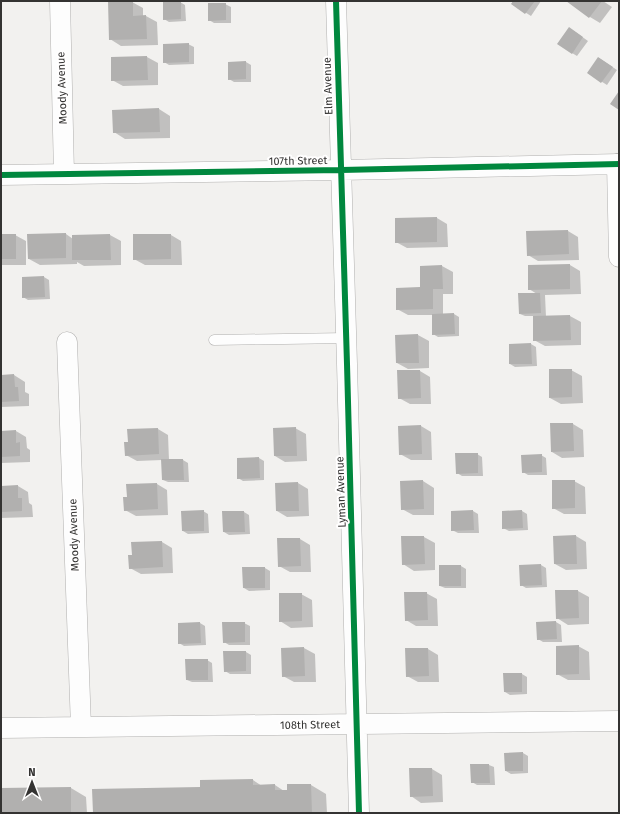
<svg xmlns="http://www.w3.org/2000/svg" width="620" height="814" font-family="'Fira Sans',sans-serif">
<rect width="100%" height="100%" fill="#f2f1ef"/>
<!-- shadow -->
<path fill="#0003" d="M1 1H18V2H1Z
M114 1H141L132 2 143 8V16H146L157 22 158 45 121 46 110 39Z
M515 1H541L531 16 512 4Z
M568 1H603L612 7 600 23 590 17Z
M180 2 185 5 186 21 169 22 164 19Z
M225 4 231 7V23H214L209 20Z
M574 31 588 41 577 56 572 53Z
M188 44 194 47V64L169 65 164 62Z
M147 57 158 63V85L123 86 112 80V58Z
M599 58 617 70 607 85 588 73Z
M246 62 251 65V82H234L229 79Z
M159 109 170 116V138L125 139 114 132 113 111Z
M437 218 447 224 448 247 407 248 396 242Z
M568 231 578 237 579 260 538 261 528 255Z
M66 234 73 239V236L110 235 121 241V265L84 266 77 262V264L40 265 29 259Z
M1 235H15L26 241V265H1Z
M171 235 181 241 182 265H145L134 259Z
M570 265 580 271 581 294 545 295 546 317 570 316 581 322V345L545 346 534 340V316H525L520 314 537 294 529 289Z
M442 266 453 272V294H443V315L454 314 459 317V336L438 337 433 334V315H408L397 309 421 288V267Z
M44 277 49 280 50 299 28 300 23 297Z
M418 335 429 341V368L408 369 397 363 396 336Z
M531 344 536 347 537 366 515 367 510 364Z
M571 370 582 376 583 403 561 404 550 398Z
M420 371 430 377 431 404H410L399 398Z
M14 375 25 382V392L29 394V406L1 407V376Z
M573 424 583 430 584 457 562 458 552 452Z
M421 426 431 432 432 460H411L400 454Z
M295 428 306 434 307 461 285 462 275 456Z
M158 429 168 435 169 460H183L188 463 189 482H168L163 480 162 460 137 461 126 455Z
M16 431 26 437 27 448 30 450V462L1 463V432Z
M477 454 482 457 483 476H462L457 473Z
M541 455 546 458 547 475H528L523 472Z
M259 458 264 461V480L243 481 238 478Z
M423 481 434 488V515H413L402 509Z
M574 481 585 487 586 514H564L553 508Z
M298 483 308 489 309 516 287 517 277 511Z
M157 484 167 490 168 515 136 516 125 510 128 498Z
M18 486 28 492 29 503 32 505 33 517 1 518V487Z
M203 511 208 514 209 533 188 534 183 531Z
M473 511 478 514 479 533H458L452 530Z
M522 511 527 514 528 530 509 531 503 528Z
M223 512H244L249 515 250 534 229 535 224 532Z
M576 536 586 542 587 569 566 570 555 564Z
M402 537H424L435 543V570L414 571 403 564Z
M300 539 310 545 311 572H290L279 566Z
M162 542 172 548 173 573 141 574 130 568 133 556Z
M541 565 546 568 547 587 526 588 521 585Z
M461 566 466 569V588H445L440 586Z
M265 568 270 571V590L249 591 244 588Z
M556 591H578L589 597V624L568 625 557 618Z
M426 593 437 599 438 626H416L406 620Z
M301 594 312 600 313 627 291 628 280 621Z
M556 622 561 625 562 642H543L538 639Z
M200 623 205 626 206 645 184 646 179 643Z
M244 623 250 626V645H229L224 642Z
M578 646 589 652 590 680H568L557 674Z
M304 648 315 654 316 682H294L283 676Z
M428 649 438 655 439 682H418L407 676Z
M246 652 251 655V674H230L225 671Z
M207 660 212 663 213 682H192L187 680Z
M522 674 527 677V694L510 695 505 692Z
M523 753 528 756V773L511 774 506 771Z
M471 765H489L494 767 495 785H477L472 782Z
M432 769 442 775 443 802 421 803 411 796Z
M253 780 262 786 275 785 284 791 311 785 326 794 327 813H94L201 788Z
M71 788 86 797 87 813H1V789Z"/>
<!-- building -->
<path fill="#b1b0af" d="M108 1H133V16L146 15 147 39 109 40Z
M181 1V19L163 20V2Z
M513 1H535L525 14 511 4Z
M566 1H602L589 18Z
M208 3H226V20L208 21Z
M569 27 583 37 572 54 557 44Z
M189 43V62L163 63V44Z
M147 56 148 80 111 81V57Z
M598 57 613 67 601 83 587 73Z
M246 61V79L228 80V62Z
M619 91V110L610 104Z
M159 108 160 132 113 133 112 110Z
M437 217V242L395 243V218Z
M568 230 569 254 527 256 526 231Z
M66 233V258L28 259 27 234Z
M1 234H16V259H1Z
M110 234 111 260H72V235Z
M133 234H171V259L133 260Z
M570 264V289L528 290V265Z
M442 265 443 289H433V309L396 310V288L420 287V266Z
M44 276 45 297 22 298V277Z
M518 293H540L541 313 519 314Z
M454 313 455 334 432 335V314Z
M570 315 571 340 533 341V316Z
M418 334 419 363H396L395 335Z
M531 343 532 364H509V344Z
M549 369H572V397L549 398Z
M397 370H420L421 398 398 399Z
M14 374 15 387H18L19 401 1 402V375Z
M550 423H573L574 451 551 452Z
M421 425 422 454 399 455 398 426Z
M296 427 297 456H274L273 428Z
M158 428 159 454 125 456 124 442H128L127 429Z
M16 430V443L20 442V456L1 457V431Z
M455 453H478V473L456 474Z
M542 454V472L522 473 521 455Z
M259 457 260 478 237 479V458Z
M161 459H183L184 480H162Z
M423 480 424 509 401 510 400 481Z
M552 480H575V508L552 509Z
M298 482 299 511H276L275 483Z
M157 483 158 509 124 511 123 497H127L126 484Z
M18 485V498H22V511L1 512V486Z
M204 510V531H182L181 511Z
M473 510 474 530 451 531V511Z
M522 510 523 528 502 529V511Z
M222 511H244L245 532H223Z
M576 535 577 564H554L553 536Z
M401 536H424L425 564 402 565Z
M277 538H300L301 566 278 567Z
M162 541 163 567 129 569 128 555H132L131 542Z
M541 564 542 585 520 586 519 565Z
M439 565H461V586H439Z
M242 567H265V588H243Z
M555 590H578L579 618 556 619Z
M404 592H427L428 620 405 621Z
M279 593H302V621L279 622Z
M556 621 557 639 537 640 536 622Z
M200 622 201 643 178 644V623Z
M222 622H245V642L223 643Z
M579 645V674L556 675V646Z
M304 647 305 676 282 677 281 648Z
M405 648H428L429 676 406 677Z
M223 651H246V671L224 672Z
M185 659H208V680H186Z
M503 673H522V692H504Z
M523 752V771H505L504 753Z
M470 764H489L490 783H471Z
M409 768H432L433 796 410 797Z
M253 779V785L275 784V790H287V784H311L312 813H93L92 789 200 787V780Z
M71 787V813H1V788Z"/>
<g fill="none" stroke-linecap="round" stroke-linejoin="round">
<defs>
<path id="service" d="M214 340 346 338"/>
<path id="minor" d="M60 1 64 174
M336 1 347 364 359 813
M617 164 619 257
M1 175 341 170 619 164
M67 342 81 727
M1 728 619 721"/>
</defs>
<!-- service casing -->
<use href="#service" stroke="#b1b0af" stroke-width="11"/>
<!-- minor casing -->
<use href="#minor" stroke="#b1b0af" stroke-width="21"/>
<!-- service -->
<use href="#service" stroke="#fdfdfd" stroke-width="10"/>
<!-- minor -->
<use href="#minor" stroke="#fdfdfd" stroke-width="20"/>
<defs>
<path id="cycleway" d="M336 1 347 364 359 813
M1 175 341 170 619 164"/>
</defs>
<!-- cycleway casing -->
<use href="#cycleway" stroke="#fffefe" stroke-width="8"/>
<!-- cycleway -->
<use href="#cycleway" stroke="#00873e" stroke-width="6"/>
</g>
<g text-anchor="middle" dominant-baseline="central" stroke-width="4" stroke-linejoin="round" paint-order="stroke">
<!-- street labels -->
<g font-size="11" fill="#343332" stroke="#fffefe">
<text transform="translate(328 86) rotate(-92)">Elm Avenue</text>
<text transform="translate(62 88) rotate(-92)">Moody Avenue</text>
<text transform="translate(298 161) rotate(-1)">107th Street</text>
<text transform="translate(341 492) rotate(-92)">Lyman Avenue</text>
<text transform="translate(74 535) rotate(-92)">Moody Avenue</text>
<text transform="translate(310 725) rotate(-1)">108th Street</text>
</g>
</g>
<!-- border -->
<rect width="620" height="814" fill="none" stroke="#343332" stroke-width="4"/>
<!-- north arrow -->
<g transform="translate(32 782)" stroke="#fffefe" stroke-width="3" paint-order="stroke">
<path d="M0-3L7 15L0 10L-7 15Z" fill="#343332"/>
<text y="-6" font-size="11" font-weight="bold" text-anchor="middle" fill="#343332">N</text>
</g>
</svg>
